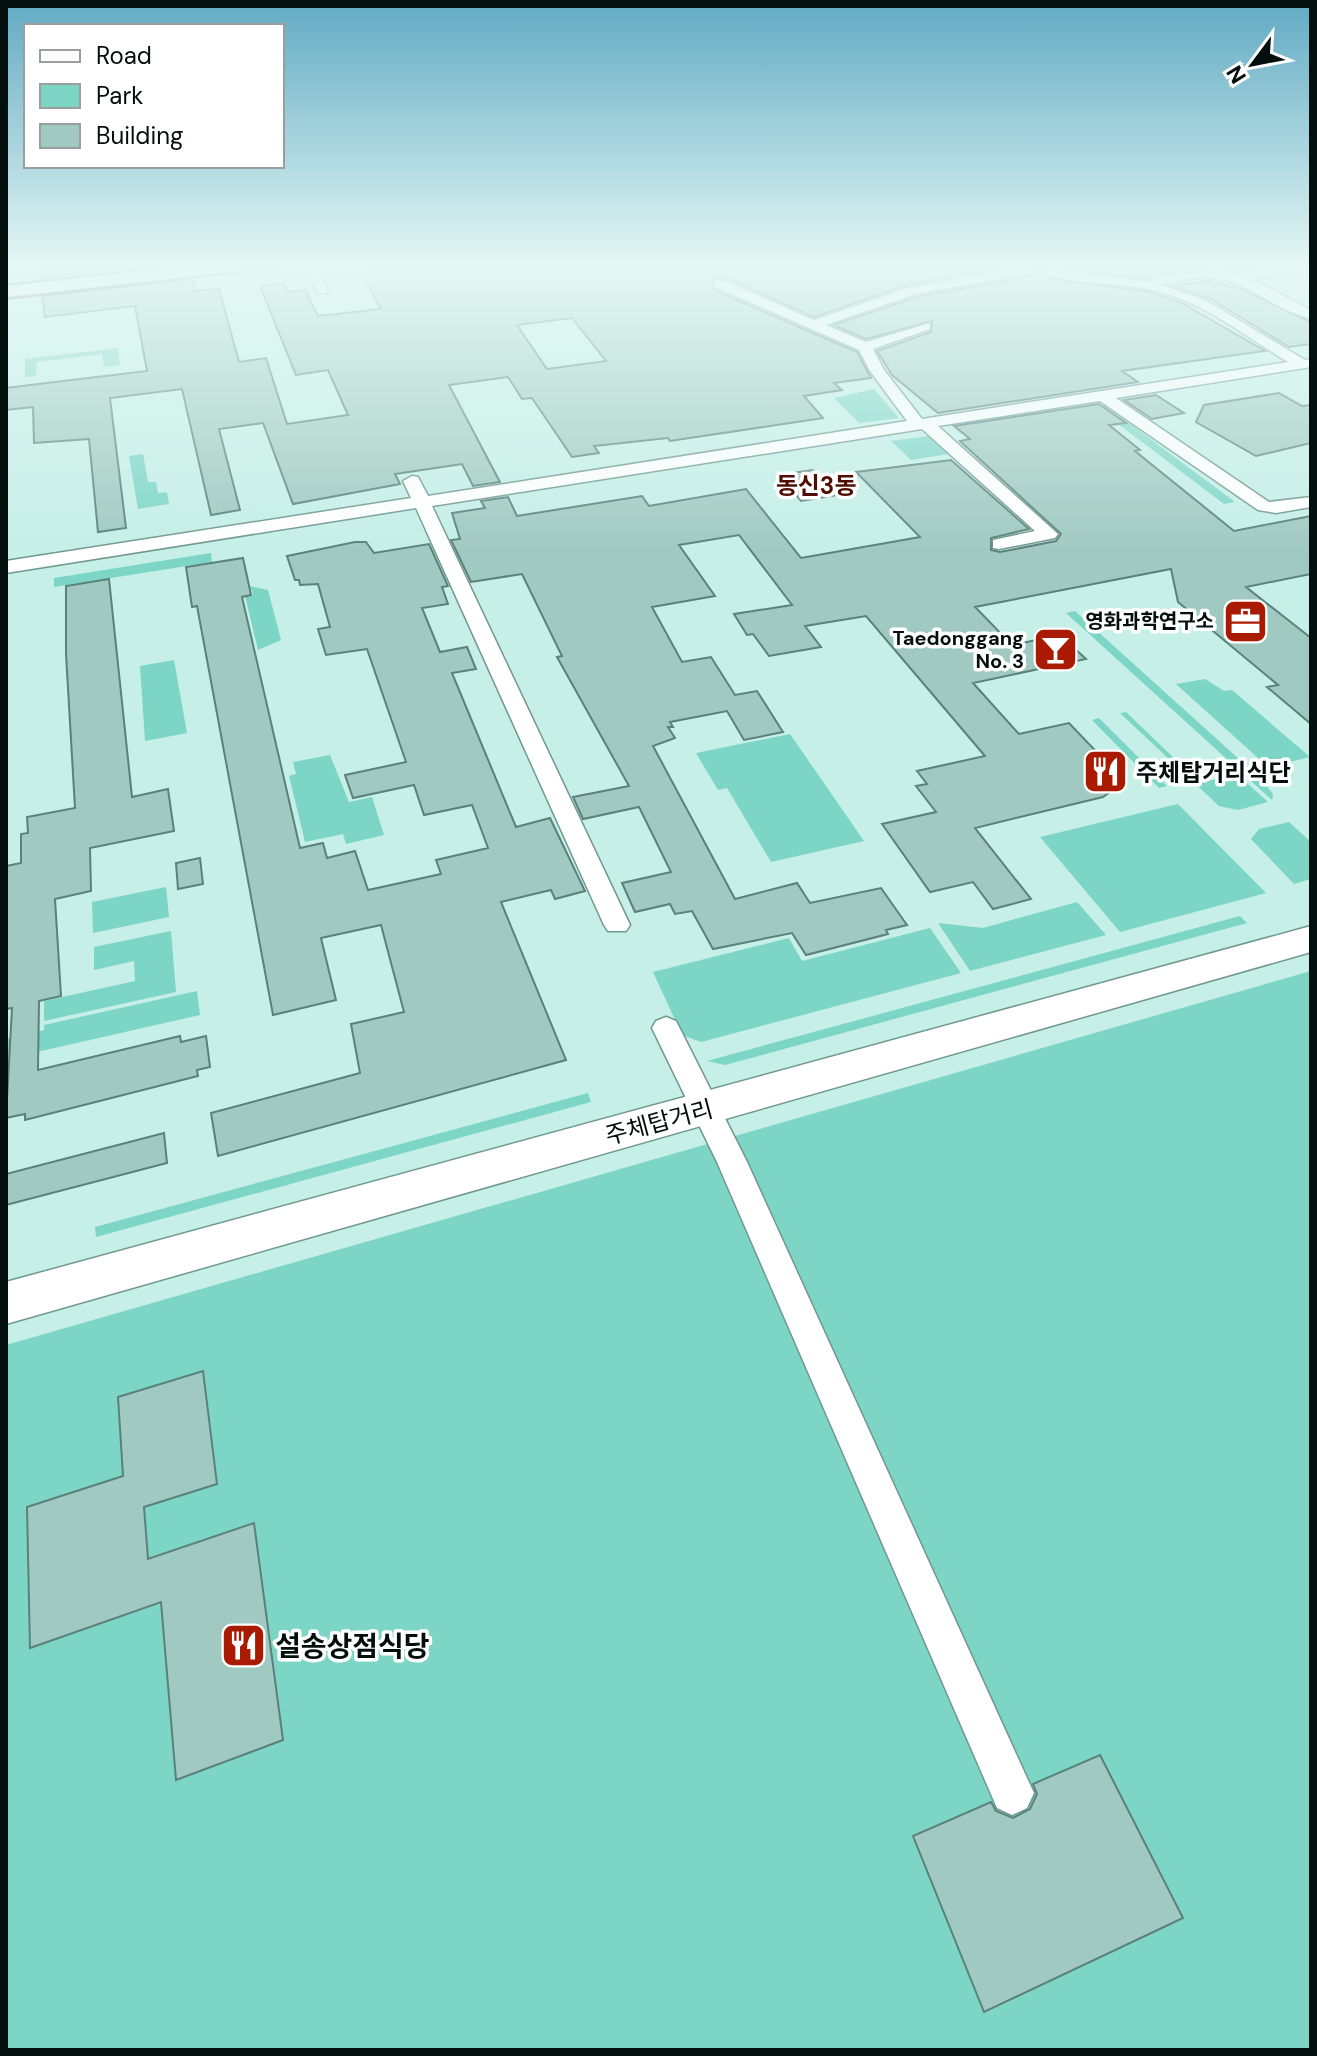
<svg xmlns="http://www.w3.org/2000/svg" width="1317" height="2056" font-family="'DM Sans','Noto Sans KR',sans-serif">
<rect width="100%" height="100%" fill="#c5efe7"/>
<!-- green -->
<path fill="#7dd5c6" d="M118 348 120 365 104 367 102 354 37 362 36 376 25 377V359Z
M874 389 899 418 859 423 834 398Z
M1105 405 1235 502 1224 504 1109 417 1071 410Z
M929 436 949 454 911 460 891 441Z
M143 454 148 482H156L158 493 167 492 169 504 138 509 129 456Z
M211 553 212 562 54 587V578Z
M249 586 268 590 281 640 258 650 245 596 253 595 252 590 239 591Z
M1075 611 1260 778 1273 794 1272 800 1066 613Z
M174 660 187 733 145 741 140 666Z
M1205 679 1224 691 1232 690 1310 757 1268 767 1176 684Z
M1126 712 1200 783 1237 774 1268 802 1238 810 1219 806 1120 713Z
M1099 718 1167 786 1159 788 1092 720Z
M790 734 864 841 771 862 727 788 718 790 696 753Z
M330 755 349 802 372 797 384 835 346 844 343 834 305 842 289 776 296 774 293 762Z
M1178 804 1266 893 1120 932 1040 837Z
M1289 822 1311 842V879L1294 884 1251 839 1259 829Z
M166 887 169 917 93 933 92 902Z
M1077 902 1106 935 970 971 938 923 983 928Z
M1240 916 1247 923 725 1065 707 1061Z
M930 928 961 973 701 1042 682 1035 653 972 789 938 802 961Z
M171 931 176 992 44 1021V1001L135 981 134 961 94 970V947Z
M1311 971V2050H6V1345Z
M197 991 200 1015 6 1059V1039L44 1030V1025Z
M588 1093 591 1102 96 1237 95 1227Z"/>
<!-- building -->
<path fill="#a0c9c1" stroke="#5a817a" stroke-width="2" fill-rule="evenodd" d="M39 265H153L40 278Z
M424 265H1013L907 285 814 317 726 278 713 279 714 290 857 352 871 378 834 383 842 390 804 396 823 418 670 441 668 438 594 446 599 453 572 457 532 398 522 399 508 377 449 385 500 482 473 486 462 464 395 474 400 484 293 504 263 423 219 429 240 510 211 515 182 389 110 398 126 528 98 532 89 439 34 443 33 407 6 410V388L147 371 135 306 45 317 42 296 194 279V291L219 289 239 362 266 358 287 424 348 415 328 370 296 375 260 286 284 283 288 292 305 290 318 316 381 309 361 273ZM572 318 606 361 547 369 517 325Z
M1037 265H1053L1046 267 1047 278 1149 292 1180 302 1265 351 1122 371 1138 382 938 413 892 375 877 351 931 332 932 321 866 339 834 325 917 297 1037 275 1040 270Z
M1077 265H1241L1248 269 1218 266 1160 273 1148 279 1073 269Z
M1209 281 1241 289 1311 322V344L1289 347 1209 298 1173 286Z
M1279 393 1302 406 1311 405V443L1256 456 1196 422 1204 405Z
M1156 395 1184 413 1152 419 1124 400Z
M1099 404 1126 423 1109 425 1140 450 1135 451 1234 531 1311 516V574L1246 587 1311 638V724L1267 687 1278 685 1178 602 1171 569 975 607 1012 645 1060 635 1086 659 973 683 1019 734 1069 723 1111 767 1117 779 1114 789 1103 797 975 828 1031 899 993 909 973 882 930 892 882 824 936 812 916 786 927 784 917 771 985 756 866 616 805 626 821 647 769 656 753 634 747 635 734 614 792 605 739 535 679 545 715 596 652 607 682 662 711 657 735 695 757 691 783 732 744 740 727 711 670 722 673 727H668L675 738 653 746 735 899 797 883 810 903 881 888 907 925 886 930 888 934 806 955 792 933 713 949 692 911 675 914 670 904 635 912 622 883 671 872 639 807 583 819 573 797 629 786 557 657 562 656 522 574 471 582 451 540 460 539 452 513 485 508 481 501 508 497 517 516 642 496 649 506 746 489 801 558 920 537 856 472 951 460 1029 529 991 538V550L1000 552 1056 541 1061 534 960 441 970 439 954 426Z
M813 470 837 495 801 501 779 475Z
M355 542H366L374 553 429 544 448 586 442 587 448 604 422 608 440 652 467 647 476 669 452 673 516 827 550 818 585 891 555 899 551 890 501 902 566 1060 218 1156 211 1113 360 1073 351 1024 404 1012 381 925 321 938 336 1000 273 1015 197 606 192 607 186 567 243 558 251 595 242 597 300 848 323 843 327 858 355 851 368 890 441 874 436 860 488 848 472 805 424 815 414 785 353 798 345 775 406 762 367 649 326 655 318 629 330 627 318 584 300 585 299 580H295L287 556Z
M109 579 132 797 168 789 174 831 90 848 91 891 55 899 61 996 39 1001 38 1070 180 1036 181 1042 206 1036 210 1067 197 1070 198 1076 25 1120V1114L6 1118 12 1008 6 1009V866L21 863V834L28 833 27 817 75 808 66 654V586Z
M200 858 203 884 178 889 176 863Z
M164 1133 167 1163 6 1205V1174Z
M203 1371 217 1484 144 1507 148 1559 254 1523 283 1740 176 1780 161 1602 30 1648 27 1507 123 1476 118 1397Z
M1100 1755 1183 1918 984 2012 913 1836 991 1802 996 1811 1013 1818 1030 1809 1037 1794 1033 1784Z"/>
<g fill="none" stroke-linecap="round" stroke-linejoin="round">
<defs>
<path id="street" d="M306 265H318L328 293H318Z
M1031 265 1037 269 1036 272 916 294 826 325 866 342 930 323V329L873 349 884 370 922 419 1288 362C1248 338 1210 307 1164 293 1127 282 1086 286 1048 275V269L1074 265 1065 271 1149 282 1160 276 1218 269 1238 273 1311 265V272L1252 279 1311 310V319C1247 300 1241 262 1162 285L1207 301 1305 360 1311 359V367L1116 398 1269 502 1311 497V507L1276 513 1258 510 1100 401 938 426 1058 534 1055 538 999 549 993 548V540L1035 531 922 429 432 506 630 925 626 931H608L604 925 416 508 6 573V561L411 498 403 481 412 476 418 477 428 496 907 421 870 371 859 350 715 287V281H725L814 320 908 288Z
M666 1017 676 1021 747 1162 1027 1778 1034 1793 1027 1808 1012 1815 997 1808 717 1162 652 1028 656 1021Z"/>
<path id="secondary" d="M1311 926V952L6 1324V1282Z"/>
<path id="primary" d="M181 265H247L237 271 6 297V285Z"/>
</defs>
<!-- street casing -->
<use href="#street" stroke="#709890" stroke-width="3"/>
<!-- secondary casing -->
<use href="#secondary" stroke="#709890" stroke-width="3"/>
<!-- primary casing -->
<use href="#primary" stroke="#709890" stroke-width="3"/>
<!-- street -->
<use href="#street" fill="#fff" fill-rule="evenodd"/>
<!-- secondary -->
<use href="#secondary" fill="#fff" fill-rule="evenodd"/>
<!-- primary -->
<use href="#primary" fill="#fff" fill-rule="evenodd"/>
<!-- tram -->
<path stroke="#374c48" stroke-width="2" d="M6 285 186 265
M6 299 301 265"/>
</g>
<!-- sky -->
<linearGradient id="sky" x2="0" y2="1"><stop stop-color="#61aac3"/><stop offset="0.48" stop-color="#e5f8f4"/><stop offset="1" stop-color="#e5f8f4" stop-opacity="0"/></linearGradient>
<rect width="1317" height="553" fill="url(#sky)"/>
<!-- icons -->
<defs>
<symbol id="office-square" viewBox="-11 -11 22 22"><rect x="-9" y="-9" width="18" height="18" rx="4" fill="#aa1a00" stroke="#fff"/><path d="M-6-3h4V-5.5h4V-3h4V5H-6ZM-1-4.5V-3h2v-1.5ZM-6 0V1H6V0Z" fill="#fff"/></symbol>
<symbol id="bar-square" viewBox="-11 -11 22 22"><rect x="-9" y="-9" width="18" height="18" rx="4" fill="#aa1a00" stroke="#fff"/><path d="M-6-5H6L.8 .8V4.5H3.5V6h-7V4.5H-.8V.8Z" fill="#fff"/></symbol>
<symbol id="restaurant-square" viewBox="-11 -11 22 22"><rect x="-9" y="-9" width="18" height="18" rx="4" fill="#aa1a00" stroke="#fff"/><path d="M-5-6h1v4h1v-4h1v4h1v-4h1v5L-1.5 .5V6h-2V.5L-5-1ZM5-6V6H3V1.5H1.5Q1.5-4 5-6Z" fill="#fff"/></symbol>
</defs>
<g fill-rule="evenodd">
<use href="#office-square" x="1220" y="596" width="51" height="51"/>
<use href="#bar-square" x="1030" y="624" width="51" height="51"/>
<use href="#restaurant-square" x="1080" y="746" width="51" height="51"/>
<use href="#restaurant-square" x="218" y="1620" width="51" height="51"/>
</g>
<g text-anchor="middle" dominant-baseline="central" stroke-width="7" stroke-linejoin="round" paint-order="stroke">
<!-- far-poi labels -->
<g font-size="20" font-weight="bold" fill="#020f0d" stroke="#fff" text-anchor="end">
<text x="1214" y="621">영화과학연구소</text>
<text x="1024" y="638">Taedonggang<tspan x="1024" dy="23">No. 3</tspan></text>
</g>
<!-- far-quarter labels -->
<g font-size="24" font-weight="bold" fill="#500d03" stroke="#fff">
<text x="816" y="485">동신3동</text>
</g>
<!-- poi labels -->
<g font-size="24" font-weight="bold" fill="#020f0d" stroke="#fff" text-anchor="start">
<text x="1136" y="772">주체탑거리식단</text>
</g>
<!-- street labels -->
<g font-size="24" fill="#020f0d" stroke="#fff">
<text transform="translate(659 1122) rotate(-15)">주체탑거리</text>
</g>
<!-- near-poi labels -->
<g font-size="28" font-weight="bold" fill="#020f0d" stroke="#fff" text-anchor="start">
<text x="275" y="1646">설송상점식당</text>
</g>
</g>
<!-- border -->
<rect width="1317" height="2056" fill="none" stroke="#020f0d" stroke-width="16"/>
<!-- legend -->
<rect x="24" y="24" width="260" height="144" fill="#ffffff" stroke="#9a9f9e" stroke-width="2"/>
<rect x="40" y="50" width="40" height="12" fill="#ffffff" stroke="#9a9f9e" stroke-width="2"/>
<text x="96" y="64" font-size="24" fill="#020f0d">Road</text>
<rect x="40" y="84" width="40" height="24" fill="#7dd5c6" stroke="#9a9f9e" stroke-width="2"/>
<text x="96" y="104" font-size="24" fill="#020f0d">Park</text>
<rect x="40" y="124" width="40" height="24" fill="#a0c9c1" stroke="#9a9f9e" stroke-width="2"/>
<text x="96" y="144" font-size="24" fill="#020f0d">Building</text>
<!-- north arrow -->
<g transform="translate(1253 64) rotate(238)" stroke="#ffffff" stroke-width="6" paint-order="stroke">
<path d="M0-6L14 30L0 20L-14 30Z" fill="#020f0d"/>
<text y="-12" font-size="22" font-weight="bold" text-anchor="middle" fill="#020f0d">N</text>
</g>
</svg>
